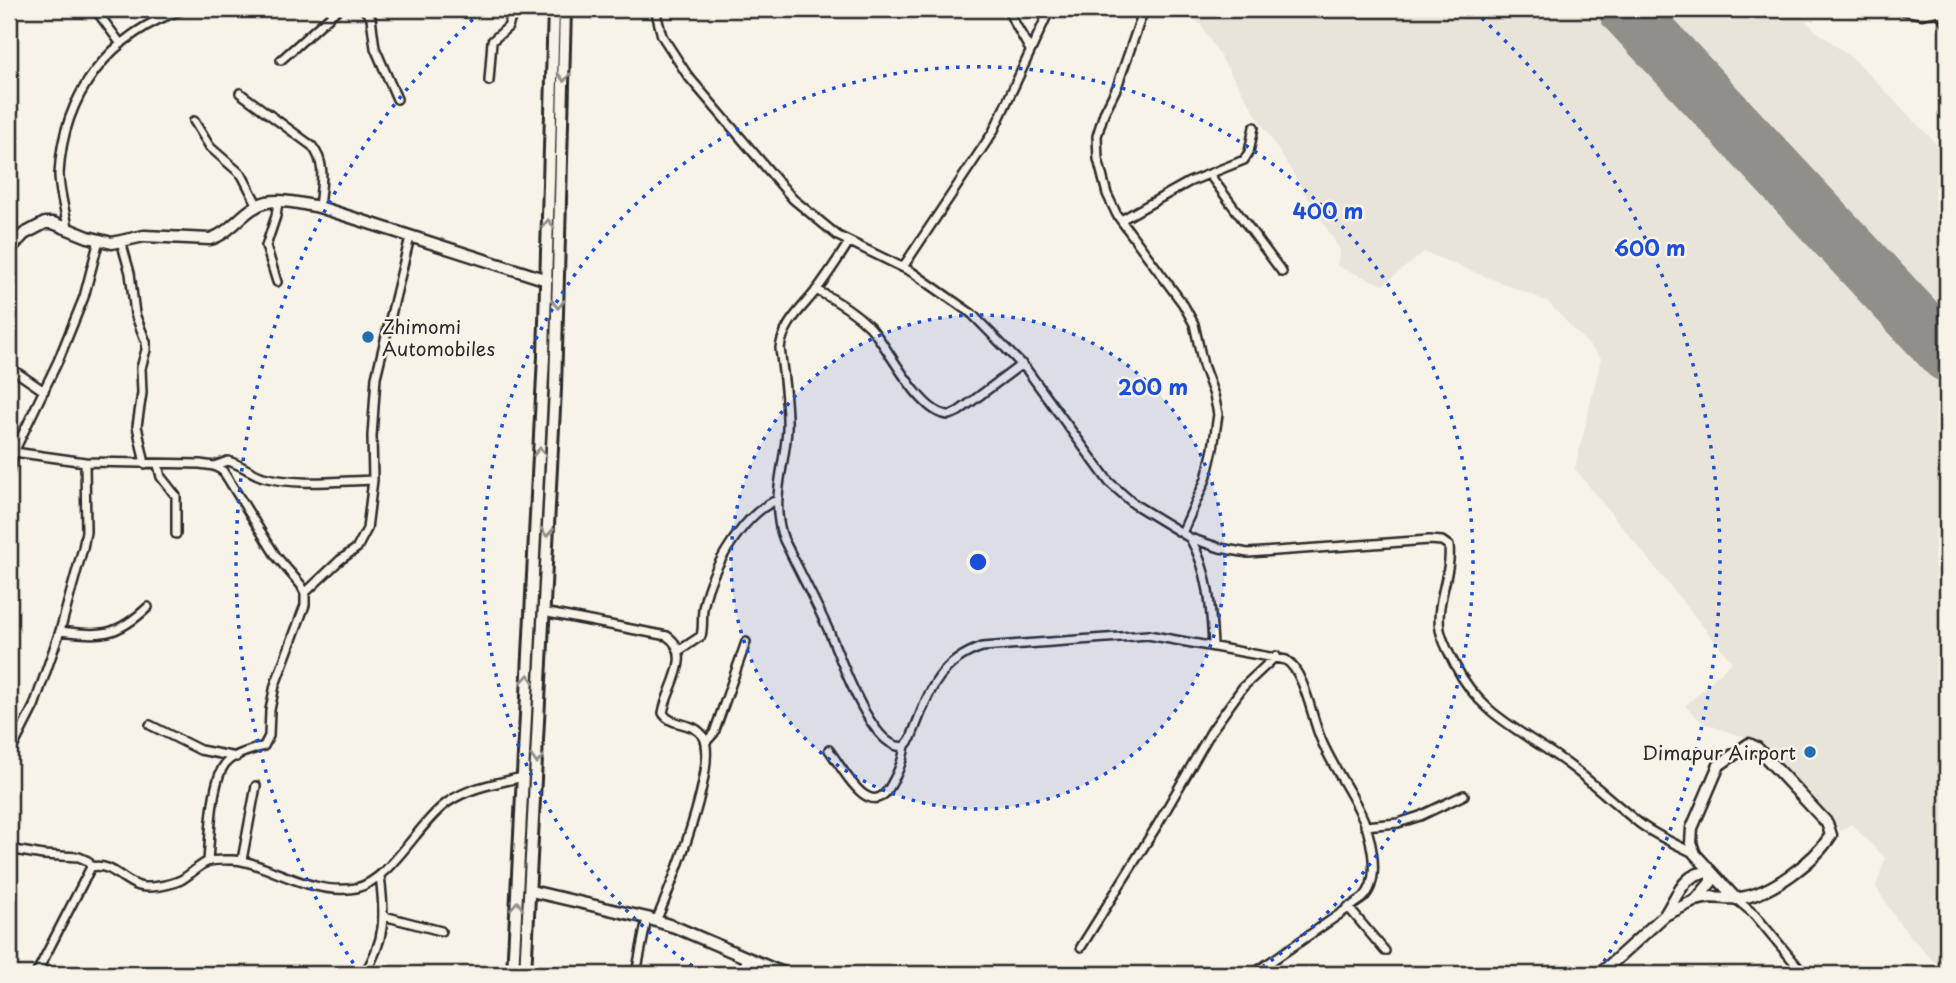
<svg xmlns="http://www.w3.org/2000/svg" width="1956" height="983" font-family="'Playpen Sans',sans-serif">
<rect width="100%" height="100%" fill="#f7f3e8"/>
<filter id="ink" filterUnits="userSpaceOnUse"><feTurbulence type="fractalNoise" baseFrequency=".0143" numOctaves="2"/><feDisplacementMap in="SourceGraphic" scale="14" xChannelSelector="R" yChannelSelector="G"/><feConvolveMatrix kernelMatrix="1 2 1 2 8 2 1 2 1" color-interpolation-filters="sRGB"/></filter>
<g filter="url(#ink)">
<!-- built -->
<path fill="#e8e4da" d="M1191 9H1795L1814 29 1857 62 1947 155V964L1933 961 1899 923 1876 887 1885 858 1851 824 1841 831 1753 740 1703 723 1685 706 1732 662 1575 469 1601 358 1547 301 1424 252 1383 285 1337 266 1340 250Z"/>
<g fill="none" stroke-linecap="round" stroke-linejoin="round">
<!-- runway -->
<path stroke="#918f8a" stroke-width="56" d="M1626 9 1947 354"/>
<defs>
<path id="street" d="M95 9 121 44
M364 9 371 18 375 48 397 99
M655 9 662 36 688 76 793 199 838 236 912 272 972 314 1027 370 1109 482 1134 504 1190 538 1220 548 1248 553 1429 540 1442 541 1449 546C1452 574 1435 602 1440 630 1443 643 1449 653 1455 665 1482 718 1524 731 1569 765 1593 783 1615 804 1639 823 1656 836 1676 844 1695 854
M1007 9 1030 50
M1144 9 1117 87 1104 113 1097 136 1098 159 1107 194 1117 215 1183 304 1194 324 1203 365 1214 395 1218 414 1213 449 1206 479 1182 533
M1939 10 1947 24
M281 60 338 9
M489 81 492 41 508 27 514 9
M240 93 312 146C327 164 321 185 319 207
M194 121 210 147 242 175 258 206
M1209 174 1282 272
M1121 220 1189 182 1244 160 1249 152 1254 127
M68 227C65 210 59 191 59 174 63 94 110 33 185 9
M121 241 130 273 135 314 146 342V350L141 368 142 393 137 426 145 464
M849 242C839 258 829 273 818 288 803 308 784 322 780 348 783 374 788 402 787 429 785 467 769 503 784 540 799 570 814 599 828 629 839 653 872 754 905 746L911 738C927 698 936 662 982 647L1148 635 1286 660C1305 673 1311 715 1320 737 1330 762 1346 784 1358 808 1370 830 1383 879 1363 898L1253 974
M903 267 993 132 1050 9
M277 282 266 246 276 216 278 202
M816 290C836 300 854 311 870 327 888 346 920 415 949 415 950 415 957 412 959 411L1022 364
M9 367 44 391
M9 448 14 452 9 473
M85 462 200 464 214 466 223 471 276 556 301 585 305 593V605L275 685 270 710 269 736 264 746C252 750 233 754 225 764 211 783 210 838 208 861
M158 465 161 477 176 496V534
M214 466 228 461C240 464 251 473 263 477 298 486 337 481 373 480
M1190 538C1209 571 1211 608 1213 645
M305 593 340 560 357 548 367 529 373 480 372 436 376 377 410 237
M543 612 667 636C695 655 667 687 663 713 671 727 693 721 703 736 720 763 670 890 656 921
M60 631C102 636 116 637 148 607
M680 650 701 636C704 625 701 614 704 604 711 569 744 513 777 500
M150 725 200 750 236 757
M706 742 714 733 746 642
M829 750C844 770 871 825 892 783 899 771 903 760 905 746
M9 755 34 706 60 631 83 548 86 532 85 462 14 452 58 361 84 297 99 240
M1365 826 1398 823 1420 816 1464 795
M9 849 43 855 79 857 88 861 91 867
M242 860 256 786
M1736 899 1755 915 1804 974
M1348 907 1385 951
M384 916 441 931
M1081 947 1158 824 1212 730 1243 687 1276 656
M38 971 63 974
M36 974 91 867C111 862 122 881 139 886 150 889 170 885 181 880 190 875 198 866 207 862 214 859 226 860 233 860 244 860 254 864 264 868 293 879 324 894 356 888 390 881 418 823 448 802 470 787 498 783 523 777
M364 974C386 940 385 915 380 876
M636 974 647 918
M742 974 747 957"/>
<path id="secondary" d="M1903 9 1922 13 1941 9
M9 250 24 234 45 223H53L88 237 112 243 144 236 210 239C232 233 245 207 267 202 284 199 302 204 319 207L547 280
M531 891 647 918 675 927 785 974
M1696 900C1715 894 1723 900 1739 898 1770 895 1815 861 1831 835L1827 823 1757 748 1749 744 1719 765 1692 828 1691 843 1695 854 1736 899
M1600 974 1665 915 1696 900 1711 882V872C1684 871 1678 895 1665 915"/>
<path id="primary" d="M513 974 544 356 554 9
M525 974 555 389 565 9"/>
</defs>
<!-- street casing -->
<use href="#street" stroke="#2b2b2b" stroke-width="12"/>
<!-- secondary casing -->
<use href="#secondary" stroke="#2b2b2b" stroke-width="15"/>
<!-- primary casing -->
<use href="#primary" stroke="#2b2b2b" stroke-width="16"/>
<!-- street -->
<use href="#street" stroke="#f7f3e8" stroke-width="7"/>
<!-- secondary -->
<use href="#secondary" stroke="#f7f3e8" stroke-width="10"/>
<!-- primary -->
<use href="#primary" stroke="#f7f3e8" stroke-width="10"/>
</g>
<!-- one-way arrows -->
<defs><path id="oneway-chevron" d="M-2-3.5L2.5 0L-2 3.5" fill="none" stroke-width="1.6" stroke-linecap="round" stroke-linejoin="round" transform="scale(1.75)"/></defs>
<g stroke="#918f8a">
<use href="#oneway-chevron" transform="translate(564 77) rotate(91)"/>
<use href="#oneway-chevron" transform="translate(548 224) rotate(-88)"/>
<use href="#oneway-chevron" transform="translate(558 304) rotate(92)"/>
<use href="#oneway-chevron" transform="translate(540 452) rotate(-88)"/>
<use href="#oneway-chevron" transform="translate(547 532) rotate(93)"/>
<use href="#oneway-chevron" transform="translate(528 679) rotate(-86)"/>
<use href="#oneway-chevron" transform="translate(537 759) rotate(93)"/>
<use href="#oneway-chevron" transform="translate(517 906) rotate(-87)"/>
</g>
</g>
<!-- distance rings -->
<circle cx="978" cy="562" r="247" fill="#1d4ed8" fill-opacity=".12"/>
<g fill="none" stroke="#1d4ed8" stroke-width="3.5" stroke-dasharray="3.5 7">
<circle cx="978" cy="562" r="247"/>
<path d="M701 972A495 495 0 1 1 1255 972"/>
<path d="M359 972A742 742 0 0 1 482 11M1474 11A742 742 0 0 1 1597 972"/>
</g>
<!-- markers -->
<g fill="#1f6fb2" stroke="#f7f3e8" stroke-width="2.5">
<circle cx="368" cy="337" r="7"/>
<circle cx="1810" cy="752" r="7"/>
</g>
<g text-anchor="middle" dominant-baseline="central" stroke-width="5" stroke-linejoin="round" paint-order="stroke">
<!-- poi labels -->
<g font-size="19" fill="#2b2b2b" stroke="#f7f3e8" text-anchor="start">
<text x="382" y="326">Zhimomi<tspan x="382" dy="22">Automobiles</tspan></text>
<text x="1796" y="752" text-anchor="end">Dimapur Airport</text>
</g>
</g>
<circle cx="978" cy="562" r="10" fill="#1d4ed8" stroke="#f7f3e8" stroke-width="3.5"/>
<g font-size="21" text-anchor="middle" font-weight="bold" fill="#1d4ed8" stroke="#f7f3e8" stroke-width="5" stroke-linejoin="round" paint-order="stroke">
<text x="1328" y="219">400 m</text>
<text x="1650" y="256">600 m</text>
<text x="1153" y="395">200 m</text>
</g>
<!-- margin -->
<rect width="1956" height="983" fill="none" stroke="#f7f3e8" stroke-width="35"/>
<rect x="18" y="18" width="1921" height="948" fill="none" stroke="#2b2b2b" stroke-width="2.5" filter="url(#ink)"/>
</svg>
